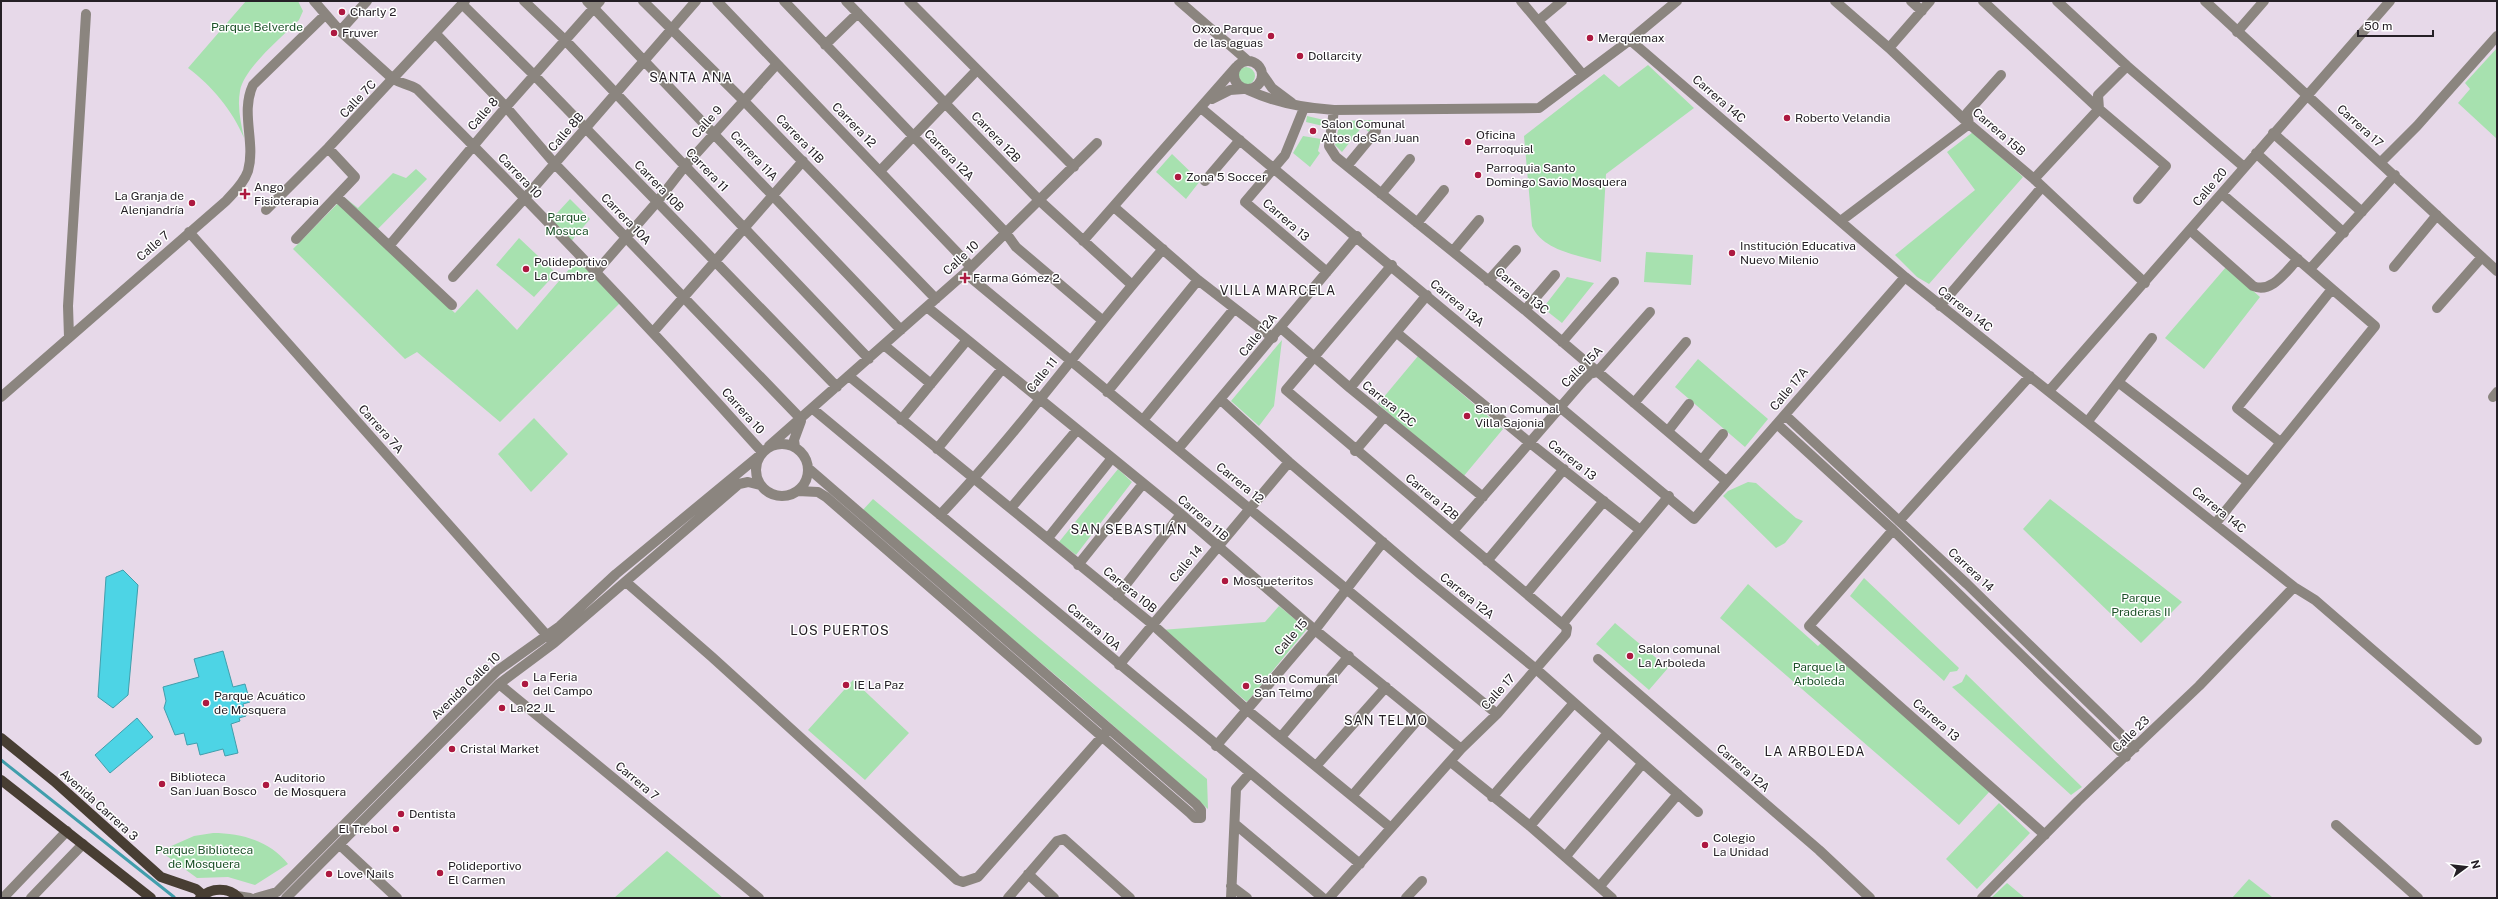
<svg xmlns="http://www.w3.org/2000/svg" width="2498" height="899" font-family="'Public Sans',sans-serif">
<rect width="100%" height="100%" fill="#e7d9e9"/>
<!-- green -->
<path fill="#a7e1af" d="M246 1H298L303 11 299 20C282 37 244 68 240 91 237 107 241 123 244 138 233 111 211 85 188 68Z
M2497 48V139L2458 103 2470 89 2465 83Z
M1648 65 1694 108 1606 174 1601 262C1578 255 1543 251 1532 226L1524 136 1604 74 1619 87Z
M1237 76a9 9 0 1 1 18 0a9 9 0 1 1-18 0Z
M1307 116 1324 120 1323 126 1306 122Z
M1373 120V127L1369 132 1362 127 1342 152 1335 145 1340 121Z
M1973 132 2023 177 1929 284 1917 277 1895 255 1975 190 1947 152Z
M1303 136 1321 139 1318 151 1320 153 1310 167 1293 153Z
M1172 154 1200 181 1186 199 1156 172Z
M416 169 427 179 372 235 455 313 477 289 517 330 577 260 620 303 500 422 417 352 405 359 293 249 344 197 358 208 393 173 406 178Z
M570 199 590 219 568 245 547 224Z
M519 238 556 273 534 297 496 265Z
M1646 252 1693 255 1691 285 1644 282Z
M2226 267 2260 297 2204 369 2165 338Z
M1567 277 1594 283 1562 323 1543 308Z
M1282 340 1274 406 1259 426 1231 401Z
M1418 356 1503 429 1463 477 1378 404Z
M1698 359 1768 419 1745 447 1675 387Z
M534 418 568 454 531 492 498 454Z
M1118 469 1132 482 1076 555 1059 542Z
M1748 482 1756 483 1796 518 1803 521 1785 543 1776 548 1723 496 1728 491Z
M873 499 1207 779 1208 809 1066 684 861 512Z
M2050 499 2182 602 2141 643 2023 529Z
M1864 578 1959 668 1957 671 1950 672 1944 681 1850 596Z
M1748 584 1818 646 1821 643 1990 791 1959 825 1720 618Z
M1279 606 1307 629 1247 702 1161 630 1265 622Z
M1615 623 1668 668 1649 690 1596 644Z
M1966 674 2082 787 2071 795 1952 687 1962 682Z
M853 680 909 733 865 780 808 730Z
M1999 803 2030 833 1977 889 1946 859Z
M213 833C241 833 270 841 288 864L255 885 228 877 197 878 160 851 194 836Z
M667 851 723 898H614Z
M2249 879 2272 897 2232 898Z
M2007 883 2025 898H1991Z"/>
<!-- water -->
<path fill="#4dd4e5" stroke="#419eac" d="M123 570 138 585 128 695 113 708 98 697 106 577Z
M223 651 233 687 245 684 250 702 243 704 246 716 239 718 240 721 231 724 238 753 225 756 223 749 200 755 197 743 187 745 184 733 175 735 164 708 166 701 163 687 199 677 194 659Z
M137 718 153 737 110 773 95 755Z"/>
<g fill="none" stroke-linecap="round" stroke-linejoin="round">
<!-- stream -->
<path stroke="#419eac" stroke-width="3" d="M1 760 174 897"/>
<!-- minor -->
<path stroke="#8b857f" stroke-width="10" d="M314 1 340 31 393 79C402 84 409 84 417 89 535 207 651 328 762 452
M524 1 565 40 869 359
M587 1 901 330
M643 1 744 101 936 299
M717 1 971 267
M784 1 1006 233 1016 247 1102 320
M846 1 1040 201 1132 285
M909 1 1074 167
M1179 1 1248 61
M1521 1 1583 75
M1835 1 1889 48 1969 124 2034 179 2145 283
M1911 1 1922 11
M1983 1 2099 109 2166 166 2138 199
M2057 1 2127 66 2244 167
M2205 1 2497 271
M462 4 534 75 837 387
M1538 21 1562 1
M340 31 367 1
M2237 32 2264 1
M436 34 506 107 555 164 801 419
M1630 40 1905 277 2294 587 2315 600 2477 740
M825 45 858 13
M1889 48 1930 1
M1234 75a14 14 0 1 1 28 0a14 14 0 1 1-28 0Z
M1263 75 1272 88 1292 103
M1248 90C1276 103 1303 108 1334 110L1539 108 1630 40 1677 1
M1212 99 1230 90 1243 89
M1201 108 1694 519 1905 277
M1304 108 1285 155 1245 202 1327 272
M1334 110 1329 146 1336 157 1525 310 1726 481
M2273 133 2362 212
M2256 153 2344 233
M2381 162 2417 126 2497 36
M1347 166 1376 131
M880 171 977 70
M2034 179 2099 109 2098 95 2127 66
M1205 181 1240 140
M1381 194 1410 159
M337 197 452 305
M1114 207 1198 280 1273 338
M266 210 328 148 465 1
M1842 220 1969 124 1967 113 2001 75
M1417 223 1444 190
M2190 230 2253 286C2272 294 2286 271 2298 259
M189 232 551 640
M296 239 355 177 328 148
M1083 241 1236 67
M389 246 506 107 600 1
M1453 251 1479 220
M2394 267 2437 215
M2310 269 2395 175
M596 272 657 202 685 166 777 64
M965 273 1497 714
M453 277 524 199 696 1
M1488 281 1516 250
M1940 306 2042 187
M927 307 1181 514 1315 630 1461 749
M2437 308 2482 257
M1525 310 1555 275
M1281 328 1350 388 1483 497
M654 331 803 161
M1397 333 1530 443 1640 530
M69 337 68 306 86 14
M1562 342 1614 282
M884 345 931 384
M850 377 1152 624 1246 709 1391 828
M2118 382 2248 482
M1350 388 1427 295
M2049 391 2390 1
M1107 392 1198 280
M1 397 226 201C234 192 244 183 248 171 256 142 240 113 253 85L325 15
M2493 397 2497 392
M1221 400 1289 462 1420 574 1536 669 1698 812
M1634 403 1686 342
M813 409 1360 864
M1785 415 1967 584 2135 748
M901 420 967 340
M1143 420 1234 309
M2088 421 2152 338
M1777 424 1893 530 2126 757
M1668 431 1689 404
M2280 442 2237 408 2332 289
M756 470a26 26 0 1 1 52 0a26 26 0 1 1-52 0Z
M769 446 965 273 1097 143
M795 447 794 440 801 421
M937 449 1002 369
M1178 449 1357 236
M1355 451 1384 417
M1702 460 1723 434
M798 491 818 492 826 497 1190 813 1195 818H1201V810L1196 804 808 468
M1011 508 1077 430
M940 515C1020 431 1087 336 1163 249
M1899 521 2030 376
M2215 524 2375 326 2222 194
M1893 530 1809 626 2045 835
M1453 531 1583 381 1590 374 1597 372 1650 312
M1048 538 1112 458
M1487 561 1564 469
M1078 565 1142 485
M626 582 712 657 957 880 963 882 978 877 1106 732
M1527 593 1604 501
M1117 596 1181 514
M1563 623 1669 496
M1598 659 1819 850 1870 898
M1119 665 1289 462
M499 684 759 898
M1281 737 1349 656
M1216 746 1315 630 1383 542
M1451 762 1530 826 1612 898
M1316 766 1386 687
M1352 796 1421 716
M1492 797 1573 704
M1235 824 1323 898
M2336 825 2418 898
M1530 826 1607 734
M340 845 397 898
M1566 856 1642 764
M1028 874 1054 898
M1231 886 1247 898
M1600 886 1678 794
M237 896 250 898
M3 898 67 831
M31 898 83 844
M256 898 277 892 497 671 560 626 616 574 760 455
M286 898 499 684 554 643 739 484 748 482 760 485
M1008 898 1057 841 1064 839 1130 898
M1231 898 1236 789 1250 773
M1329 898 1461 749 1497 714 1566 634 1567 628 1286 390 1392 265
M1406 898 1422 881
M1982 898 2078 801 2199 686 2294 587"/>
<!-- major -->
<path stroke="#483e33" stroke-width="10" d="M1 738 54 781 161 877 196 889 203 895
M1 780 151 898
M200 898C211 887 229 887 239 898"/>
</g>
<!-- markers -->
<g fill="#ad1940" stroke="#fff" stroke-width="1.5">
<circle cx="342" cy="12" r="4"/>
<circle cx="334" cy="33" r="4"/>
<circle cx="1271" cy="36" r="4"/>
<circle cx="1590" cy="38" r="4"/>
<circle cx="1300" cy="56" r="4"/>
<circle cx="1787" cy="118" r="4"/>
<circle cx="1313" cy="131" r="4"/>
<circle cx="1468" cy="142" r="4"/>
<circle cx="1478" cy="175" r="4"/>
<circle cx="1178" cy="177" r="4"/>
<path d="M243 188h4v4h4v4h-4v4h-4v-4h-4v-4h4z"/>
<circle cx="192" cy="203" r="4"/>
<circle cx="1732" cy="253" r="4"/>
<circle cx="526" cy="269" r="4"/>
<path d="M963 272h4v4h4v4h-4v4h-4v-4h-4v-4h4z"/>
<circle cx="1467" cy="416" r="4"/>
<circle cx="1225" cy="581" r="4"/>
<circle cx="1630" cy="656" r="4"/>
<circle cx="525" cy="684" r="4"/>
<circle cx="846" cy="685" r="4"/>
<circle cx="1246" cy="686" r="4"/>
<circle cx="206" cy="703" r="4"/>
<circle cx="502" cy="708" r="4"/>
<circle cx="452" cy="749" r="4"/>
<circle cx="162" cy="784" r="4"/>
<circle cx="266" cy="785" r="4"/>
<circle cx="401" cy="814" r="4"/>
<circle cx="396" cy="829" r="4"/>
<circle cx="1705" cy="845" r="4"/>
<circle cx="440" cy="873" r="4"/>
<circle cx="329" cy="874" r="4"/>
</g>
<g text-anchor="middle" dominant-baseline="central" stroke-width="3" stroke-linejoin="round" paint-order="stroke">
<!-- poi labels -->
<g font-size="12" fill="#252026" stroke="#fff" text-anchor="start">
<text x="350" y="12">Charly 2</text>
<text x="1263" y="29" text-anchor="end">Oxxo Parque<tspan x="1263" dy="14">de las aguas</tspan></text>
<text x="342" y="33">Fruver</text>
<text x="1598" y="38">Merquemax</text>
<text x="1308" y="56">Dollarcity</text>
<text x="1795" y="118">Roberto Velandia</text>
<text x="1321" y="124">Salon Comunal<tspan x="1321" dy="14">Altos de San Juan</tspan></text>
<text x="1476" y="135">Oficina<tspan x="1476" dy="14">Parroquial</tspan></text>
<text x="1486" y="168">Parroquia Santo<tspan x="1486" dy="14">Domingo Savio Mosquera</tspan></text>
<text x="1186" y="177">Zona 5 Soccer</text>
<text x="254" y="187">Ango<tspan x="254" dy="14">Fisioterapia</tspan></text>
<text x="184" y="196" text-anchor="end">La Granja de<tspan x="184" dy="14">Alenjandría</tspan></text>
<text x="1740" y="246">Institución Educativa<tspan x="1740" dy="14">Nuevo Milenio</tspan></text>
<text x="534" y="262">Polideportivo<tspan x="534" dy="14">La Cumbre</tspan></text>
<text x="973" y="278">Farma Gómez 2</text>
<text x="1475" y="409">Salon Comunal<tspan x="1475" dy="14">Villa Sajonia</tspan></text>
<text x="1233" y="581">Mosqueteritos</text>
<text x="1638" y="649">Salon comunal<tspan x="1638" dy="14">La Arboleda</tspan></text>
<text x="533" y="677">La Feria<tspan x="533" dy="14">del Campo</tspan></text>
<text x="1254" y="679">Salon Comunal<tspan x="1254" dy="14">San Telmo</tspan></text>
<text x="854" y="685">IE La Paz</text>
<text x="214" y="696">Parque Acuático<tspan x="214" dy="14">de Mosquera</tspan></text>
<text x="510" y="708">La 22 JL</text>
<text x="460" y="749">Cristal Market</text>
<text x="170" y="777">Biblioteca<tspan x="170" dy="14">San Juan Bosco</tspan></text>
<text x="274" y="778">Auditorio<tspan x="274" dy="14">de Mosquera</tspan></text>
<text x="409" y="814">Dentista</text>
<text x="388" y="829" text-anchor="end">El Trebol</text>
<text x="1713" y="838">Colegio<tspan x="1713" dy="14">La Unidad</tspan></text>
<text x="448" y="866">Polideportivo<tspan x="448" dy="14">El Carmen</tspan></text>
<text x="337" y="874">Love Nails</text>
</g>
<!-- park labels -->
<g font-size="12" fill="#1c5128" stroke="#fff">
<text x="257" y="27">Parque Belverde</text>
<text x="567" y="217">Parque<tspan x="567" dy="14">Mosuca</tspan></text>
<text x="2141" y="598">Parque<tspan x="2141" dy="14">Praderas II</tspan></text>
<text x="1819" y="667">Parque la<tspan x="1819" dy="14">Arboleda</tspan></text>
<text x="204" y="850">Parque Biblioteca<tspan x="204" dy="14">de Mosquera</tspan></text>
</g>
<!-- street labels -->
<g font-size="12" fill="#252026" stroke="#fff">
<text transform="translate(358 99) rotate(-47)">Calle 7C</text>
<text transform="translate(1719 99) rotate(41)">Carrera 14C</text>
<text transform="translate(483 114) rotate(-49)">Calle 8</text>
<text transform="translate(707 122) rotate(-48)">Calle 9</text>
<text transform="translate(854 125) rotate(46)">Carrera 12</text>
<text transform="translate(2360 126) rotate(42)">Carrera 17</text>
<text transform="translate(566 132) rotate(-49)">Calle 8B</text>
<text transform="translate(1999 132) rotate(41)">Carrera 15B</text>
<text transform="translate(996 137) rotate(46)">Carrera 12B</text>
<text transform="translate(800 139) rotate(46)">Carrera 11B</text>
<text transform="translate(949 155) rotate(46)">Carrera 12A</text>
<text transform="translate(754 156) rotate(47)">Carrera 11A</text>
<text transform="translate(707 170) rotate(46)">Carrera 11</text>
<text transform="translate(520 176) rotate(46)">Carrera 10</text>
<text transform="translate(659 186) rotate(46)">Carrera 10B</text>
<text transform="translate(2210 187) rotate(-50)">Calle 20</text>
<text transform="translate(626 219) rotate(46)">Carrera 10A</text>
<text transform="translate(1286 220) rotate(41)">Carrera 13</text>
<text transform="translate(153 246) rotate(-41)">Calle 7</text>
<text transform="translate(961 258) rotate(-43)">Calle 10</text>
<text transform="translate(1522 291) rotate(40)">Carrera 13C</text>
<text transform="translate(1457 303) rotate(40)">Carrera 13A</text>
<text transform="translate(1965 309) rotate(38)">Carrera 14C</text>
<text transform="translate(1258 335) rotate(-50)">Calle 12A</text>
<text transform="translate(1582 367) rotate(-45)">Calle 15A</text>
<text transform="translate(1042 375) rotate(-51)">Calle 11</text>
<text transform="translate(1789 389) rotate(-50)">Calle 17A</text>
<text transform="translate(1389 404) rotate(39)">Carrera 12C</text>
<text transform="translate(743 411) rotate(48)">Carrera 10</text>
<text transform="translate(381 429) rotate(48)">Carrera 7A</text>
<text transform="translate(1572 460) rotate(38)">Carrera 13</text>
<text transform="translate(1240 483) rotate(39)">Carrera 12</text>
<text transform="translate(1432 497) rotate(40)">Carrera 12B</text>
<text transform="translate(2219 510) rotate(39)">Carrera 14C</text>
<text transform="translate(1203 518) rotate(41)">Carrera 11B</text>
<text transform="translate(1186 564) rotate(-50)">Calle 14</text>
<text transform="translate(1971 570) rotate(43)">Carrera 14</text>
<text transform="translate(1130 590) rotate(39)">Carrera 10B</text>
<text transform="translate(1467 596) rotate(39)">Carrera 12A</text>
<text transform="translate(1094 627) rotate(40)">Carrera 10A</text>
<text transform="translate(1291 637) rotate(-49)">Calle 15</text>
<text transform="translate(466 686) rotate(-44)">Avenida Calle 10</text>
<text transform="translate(1498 692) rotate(-48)">Calle 17</text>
<text transform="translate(1936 720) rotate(41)">Carrera 13</text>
<text transform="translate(2131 734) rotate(-44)">Calle 23</text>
<text transform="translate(1743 768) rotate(41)">Carrera 12A</text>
<text transform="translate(637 781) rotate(40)">Carrera 7</text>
<text transform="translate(99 805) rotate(42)">Avenida Carrera 3</text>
</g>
<!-- neighbourhood labels -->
<g font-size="13" letter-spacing="1" fill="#252026" stroke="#fff">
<text x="691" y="77">SANTA ANA</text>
<text x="1278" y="290">VILLA MARCELA</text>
<text x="1129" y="529">SAN SEBASTIÁN</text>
<text x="840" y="630">LOS PUERTOS</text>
<text x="1386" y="720">SAN TELMO</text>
<text x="1815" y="751">LA ARBOLEDA</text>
</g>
</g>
<!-- border -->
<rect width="2498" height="899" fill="none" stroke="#252026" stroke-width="4"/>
<!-- north arrow -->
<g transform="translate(2466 867) rotate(75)" stroke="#ffffff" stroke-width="3" paint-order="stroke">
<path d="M0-3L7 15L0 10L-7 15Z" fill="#252026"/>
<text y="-6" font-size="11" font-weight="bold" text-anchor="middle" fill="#252026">N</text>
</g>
<!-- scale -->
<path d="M2358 30v6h75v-6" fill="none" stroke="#252026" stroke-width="2"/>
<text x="2364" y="30" font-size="12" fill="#252026" stroke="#ffffff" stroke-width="3" paint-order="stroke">50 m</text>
</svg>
